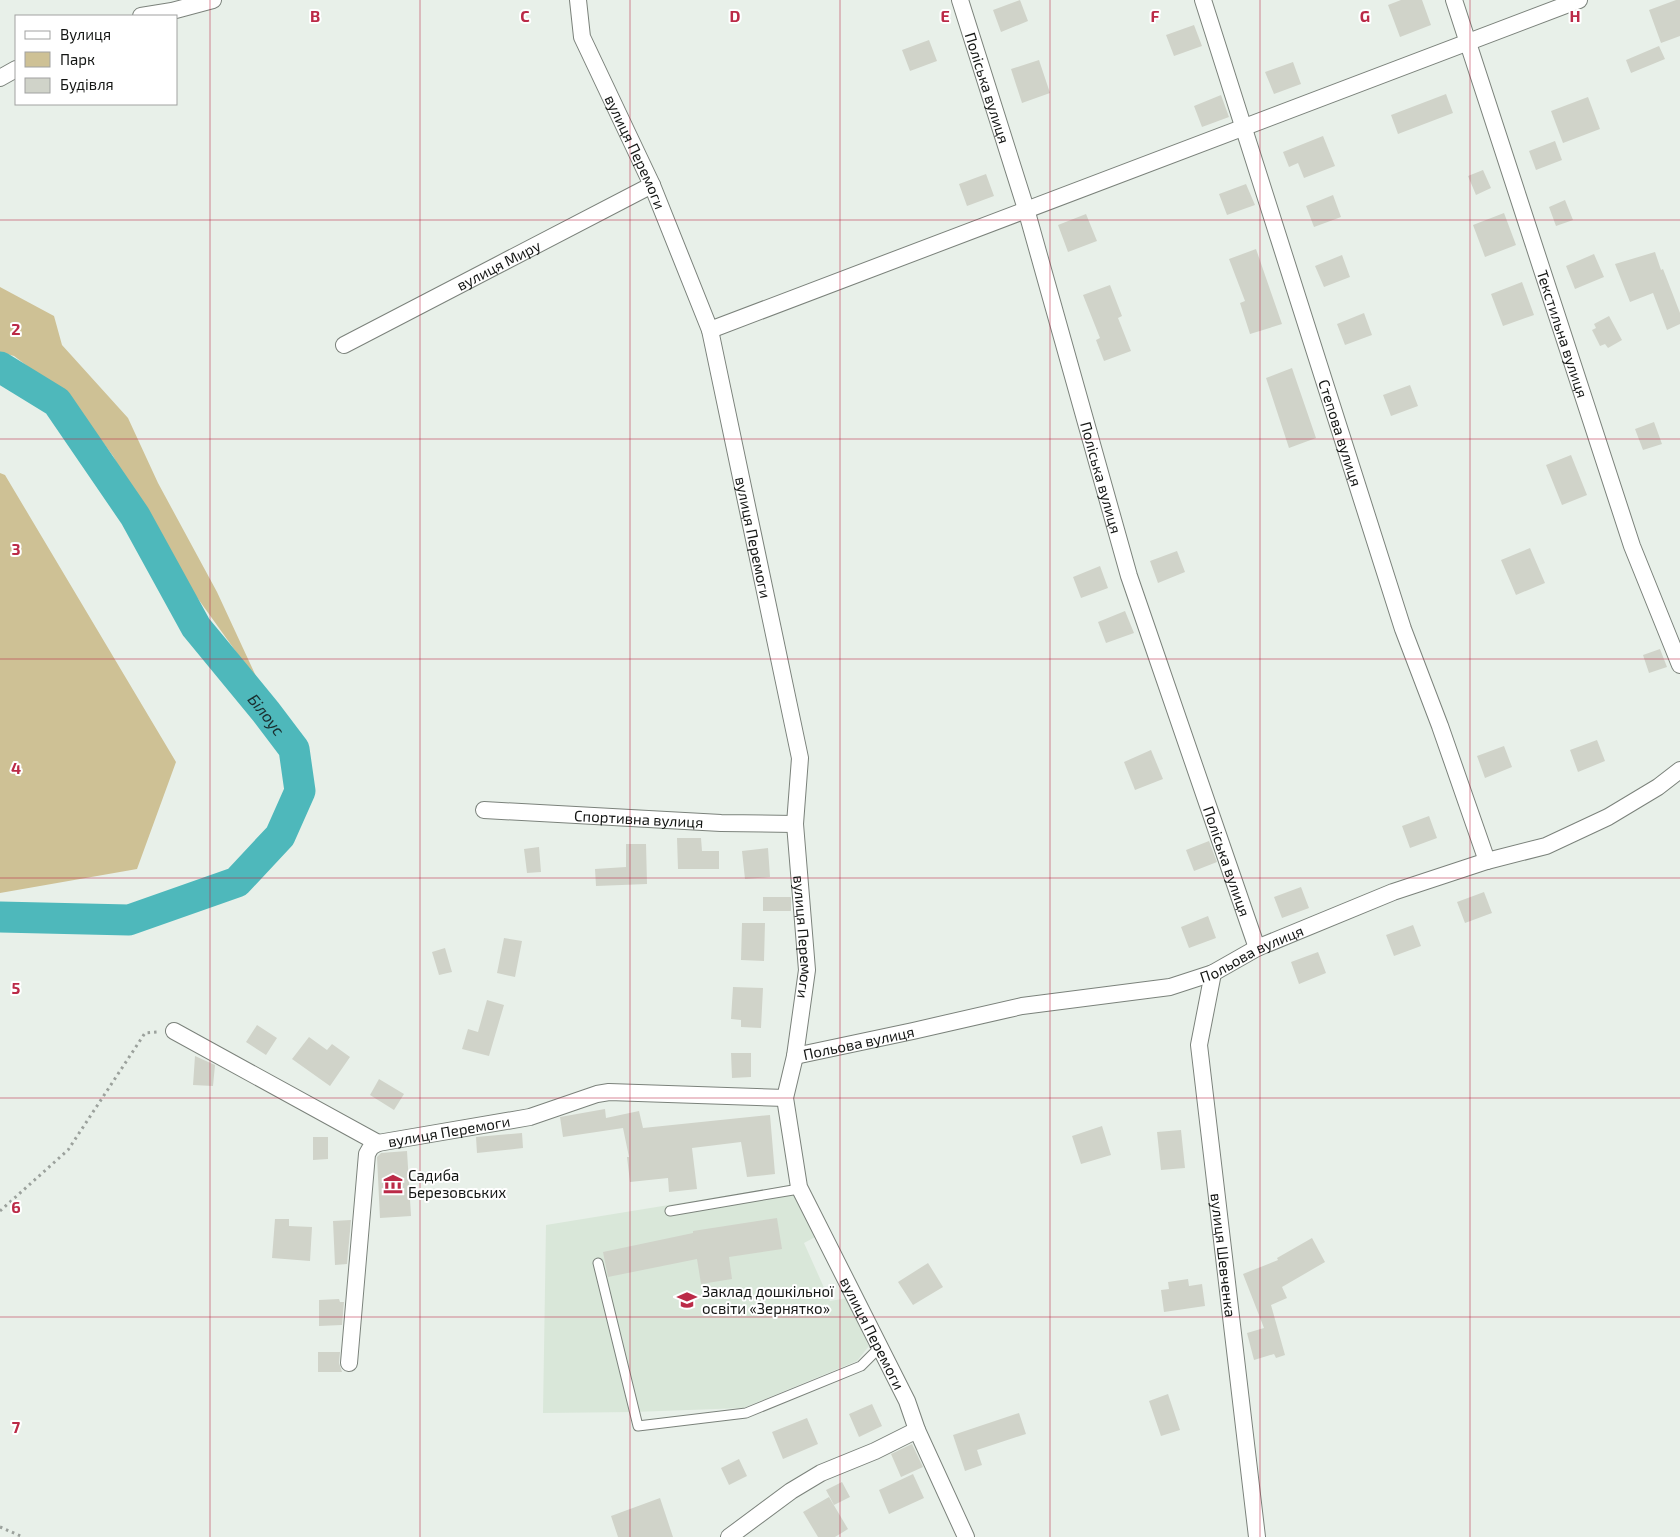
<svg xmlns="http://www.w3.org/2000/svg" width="1680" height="1537" font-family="'Exo 2',sans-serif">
<rect width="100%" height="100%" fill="#e8f0e9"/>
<!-- built -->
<path fill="#d9e7d9" d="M791 1185 817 1236 804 1243 830 1301 847 1298 869 1346 857 1361 743 1408 634 1412 543 1413 546 1225Z"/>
<!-- green -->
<path fill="#cec195" d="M0 287 54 316 62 345 128 418 158 483 217 592 260 685 168 557 113 456 71 399 14 356 0 352Z
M0 473 5 475 176 762 137 869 0 893Z"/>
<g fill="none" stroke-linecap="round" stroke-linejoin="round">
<!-- river -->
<path stroke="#4eb8bb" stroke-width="31" id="s1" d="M0 367 57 402 135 516 196 627 266 712 294 749 300 791 280 836 237 882 129 920 0 917"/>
</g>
<!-- building -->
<path fill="#d0d3c9" d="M1020 0 1028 21 1001 32 993 10Z
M1401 0H1422L1431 25 1400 37 1388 5Z
M1676 0H1680V36L1661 43 1649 10Z
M1194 25 1202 46 1174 56 1166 35Z
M929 40 937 61 910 71 902 50Z
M1659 46 1665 59 1631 73 1626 60Z
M1039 60 1050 93 1022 103 1011 69Z
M1293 62 1301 84 1274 94 1265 72Z
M1446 94 1453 113 1398 134 1391 115Z
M1221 95 1229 117 1202 127 1194 106Z
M1588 97 1600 129 1563 143 1551 111Z
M1323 136 1335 166 1304 178 1298 163 1289 167 1283 152Z
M1555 141 1562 160 1536 170 1529 151Z
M1483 170 1491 188 1476 195 1468 176Z
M986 174 994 196 967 206 959 184Z
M1246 184 1255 205 1227 215 1219 194Z
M1333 195 1341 217 1314 227 1306 206Z
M1565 200 1573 220 1556 226 1549 207Z
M1504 213 1516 245 1485 257 1473 225Z
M1086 214 1097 241 1068 252 1058 225Z
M1256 249 1282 324 1250 334 1240 303 1245 301 1229 259Z
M1655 252 1661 270 1663 269 1680 313V324L1667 330 1653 293 1630 302 1615 264Z
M1594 254 1604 277 1575 289 1566 266Z
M1342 255 1350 277 1324 287 1315 266Z
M1522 282 1534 315 1503 326 1491 294Z
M1110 285 1122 316 1118 318 1131 351 1104 361 1096 340 1100 338 1083 295Z
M1364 313 1372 335 1345 345 1337 324Z
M1609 316 1622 340 1608 348 1605 344 1600 346 1592 330 1596 328 1594 324Z
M1292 368 1316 438 1289 448 1266 378Z
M1410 385 1418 406 1391 416 1383 395Z
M1654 422 1662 444 1643 450 1635 429Z
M1571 455 1587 495 1562 505 1546 465Z
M1530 548 1545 583 1516 595 1501 560Z
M1177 551 1185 572 1158 583 1150 561Z
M1100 566 1108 588 1081 598 1073 577Z
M1125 611 1134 633 1106 643 1098 622Z
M1660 649 1667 667 1649 673 1643 655Z
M1597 740 1605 761 1578 772 1570 750Z
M1504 746 1512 767 1485 778 1477 756Z
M1151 750 1163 779 1135 790 1124 762Z
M1429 816 1437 838 1410 848 1402 826Z
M677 838H701L702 851H719V869H678Z
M1209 841 1217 862 1194 871 1186 850Z
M626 844H646L647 884 596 886 595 869 626 867Z
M539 847 541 872 527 873 524 849Z
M768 848 770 877 745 879 742 851Z
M1301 887 1309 908 1282 918 1274 897Z
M1484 892 1492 913 1465 923 1457 902Z
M763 897H791V911H763Z
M1208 916 1216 938 1189 948 1181 927Z
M742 923H765L764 961 741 960Z
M1413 925 1421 946 1394 956 1386 935Z
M504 938 522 941 515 977 497 973Z
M445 948 452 972 439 975 432 952Z
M1318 952 1326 973 1299 984 1291 962Z
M733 987 763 988 761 1028 741 1027V1020L731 1019Z
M487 1000 504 1005 489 1056 462 1049 468 1029 478 1032Z
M257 1025 277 1038 266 1055 246 1042Z
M309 1037 327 1050 332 1044 350 1057 330 1086 292 1059Z
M731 1053H751V1077L732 1078Z
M195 1056 215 1065 213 1086 193 1085Z
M379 1079 404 1094 394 1110 370 1095Z
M605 1109 606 1118 639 1111 643 1128 770 1115 775 1174 747 1177 741 1142 692 1148 697 1189 669 1192 668 1178 630 1182 627 1157H629L623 1128 563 1137 560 1117Z
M1102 1126 1111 1155 1081 1164 1072 1136Z
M1181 1130 1185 1168 1161 1170 1157 1132Z
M522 1133 523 1148 477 1153 476 1137Z
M313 1137H328V1159L313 1160Z
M407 1151 411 1216 380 1218 377 1157 381 1153Z
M777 1218 782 1249 729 1257 732 1279 701 1284 697 1259 608 1277 603 1252 693 1233V1231Z
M275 1219H289V1226L312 1227 310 1261 272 1258Z
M351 1220 347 1264 335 1265 333 1221Z
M1312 1238 1325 1262 1282 1287 1287 1298 1271 1305 1285 1355 1276 1358 1274 1354 1254 1360 1247 1333 1264 1328 1243 1274 1278 1260 1277 1258Z
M928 1263 943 1287 913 1305 898 1282Z
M1188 1279 1189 1286 1202 1284 1205 1306 1164 1312 1161 1290 1169 1289 1168 1282Z
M339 1299 340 1302H344L342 1325 319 1326V1300Z
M318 1352H340L339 1363 342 1372H318Z
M1168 1394 1180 1430 1161 1436 1149 1401Z
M872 1404 882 1426 859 1437 849 1414Z
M1019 1413 1026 1434 977 1450 982 1465 965 1471 953 1435Z
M807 1418 818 1444 783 1459 772 1432Z
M912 1444 923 1467 901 1477 891 1454Z
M739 1459 747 1476 729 1485 721 1468Z
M913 1474 924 1498 889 1514 879 1490Z
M842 1482 850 1497 834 1505 826 1490Z
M829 1497 848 1529 835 1537H818L803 1512Z
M660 1498 673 1537H618L611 1516Z"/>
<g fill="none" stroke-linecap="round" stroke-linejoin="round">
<defs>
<path id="lane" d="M670 1211 793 1190 799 1187
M598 1263 638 1426 746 1413 861 1366 880 1347"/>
<g id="street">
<path id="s2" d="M578 0 582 37 652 185 710 330 800 758 795 824 807 970 795 1056 785 1098 799 1187 907 1401 917 1430 966 1537"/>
<path id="s3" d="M960 0 1026 209 1129 576 1257 948"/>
<path id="s4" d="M1203 0 1403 629 1440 726 1487 861"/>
<path id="s5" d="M1454 0 1632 546 1680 665"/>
<path d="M141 16 172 11 213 0"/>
<path d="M0 78 16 69"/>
<path d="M710 330 1579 0"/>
<path id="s6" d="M344 345C446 291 550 239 652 185"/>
<path id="s7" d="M484 810 721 823 795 824"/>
<path id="s8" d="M1213 973 1199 1045 1257 1537"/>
<path d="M174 1031 378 1143 371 1147 367 1154 349 1363"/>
<path id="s9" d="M795 1056 913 1031 1022 1006 1170 987 1213 973 1257 948 1393 892 1487 861 1546 846 1608 817 1658 787 1680 770"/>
<path id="s10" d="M378 1143 530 1117 597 1094 609 1092 785 1098"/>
<path d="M729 1537 791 1491 821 1473 875 1451 917 1430"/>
</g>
</defs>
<!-- lane casing -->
<use href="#lane" stroke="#7b827b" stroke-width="11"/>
<!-- street casing -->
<use href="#street" stroke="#7b827b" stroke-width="18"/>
<!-- path -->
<path stroke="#9ba19c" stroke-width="3" stroke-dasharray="2.5 4" stroke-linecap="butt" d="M0 1211 68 1150 145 1033 158 1032
M0 1527 23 1537"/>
<!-- lane -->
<use href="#lane" stroke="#fff" stroke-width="9"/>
<!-- street -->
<use href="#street" stroke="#fff" stroke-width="16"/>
</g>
<!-- grid -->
<path fill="none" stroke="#bb2a47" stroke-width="1" stroke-opacity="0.55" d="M210 0V1537M420 0V1537M630 0V1537M840 0V1537M1050 0V1537M1260 0V1537M1470 0V1537M0 220H1680M0 439H1680M0 659H1680M0 878H1680M0 1098H1680M0 1317H1680"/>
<!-- icons -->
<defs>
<symbol id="museum-bare" viewBox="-9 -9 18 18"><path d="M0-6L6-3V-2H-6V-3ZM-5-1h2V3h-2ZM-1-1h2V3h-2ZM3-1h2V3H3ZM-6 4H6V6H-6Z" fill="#bb2a47" stroke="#fff" stroke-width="2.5" paint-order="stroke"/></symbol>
<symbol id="school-bare" viewBox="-9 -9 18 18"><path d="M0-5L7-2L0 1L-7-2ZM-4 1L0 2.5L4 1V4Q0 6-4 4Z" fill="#bb2a47" stroke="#fff" stroke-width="2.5" paint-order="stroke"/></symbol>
</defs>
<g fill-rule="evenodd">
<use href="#museum-bare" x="379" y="1170" width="28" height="28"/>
<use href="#school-bare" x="673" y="1286" width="28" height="28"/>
</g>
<g text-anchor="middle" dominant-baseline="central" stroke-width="4" stroke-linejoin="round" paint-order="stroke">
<!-- street labels -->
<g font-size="15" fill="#141614" stroke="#fff">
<text stroke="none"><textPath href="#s3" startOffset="92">Поліська вулиця</textPath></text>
<text stroke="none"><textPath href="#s2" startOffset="164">вулиця Перемоги</textPath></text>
<text stroke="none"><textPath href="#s6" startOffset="174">вулиця Миру</textPath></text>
<text stroke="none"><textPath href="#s5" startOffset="351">Текстильна вулиця</textPath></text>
<text stroke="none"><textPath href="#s4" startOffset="454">Степова вулиця</textPath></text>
<text stroke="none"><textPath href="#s3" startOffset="498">Поліська вулиця</textPath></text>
<text stroke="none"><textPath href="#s2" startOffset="569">вулиця Перемоги</textPath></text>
<text stroke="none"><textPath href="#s7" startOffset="155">Спортивна вулиця</textPath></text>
<text stroke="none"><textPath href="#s3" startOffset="902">Поліська вулиця</textPath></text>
<text stroke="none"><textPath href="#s2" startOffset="974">вулиця Перемоги</textPath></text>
<text stroke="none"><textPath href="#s9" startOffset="470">Польова вулиця</textPath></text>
<text stroke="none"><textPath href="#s9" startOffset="65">Польова вулиця</textPath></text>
<text stroke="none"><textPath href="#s10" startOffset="72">вулиця Перемоги</textPath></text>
<text stroke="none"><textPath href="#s8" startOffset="285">вулиця Шевченка</textPath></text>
<text stroke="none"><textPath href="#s2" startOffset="1391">вулиця Перемоги</textPath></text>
</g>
<!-- poi labels -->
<g font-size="15" fill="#141614" stroke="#fff" text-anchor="start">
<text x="408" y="1175">Садиба<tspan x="408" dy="17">Березовських</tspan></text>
<text x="702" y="1291">Заклад дошкільної<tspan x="702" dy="17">освіти «Зернятко»</tspan></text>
</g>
<!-- water labels -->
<g font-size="16" font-style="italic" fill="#1a2d2e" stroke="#fff">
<text stroke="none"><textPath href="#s1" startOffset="444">Білоус</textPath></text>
</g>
</g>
<g font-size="16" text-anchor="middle" font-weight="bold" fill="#bb2a47" stroke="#fff" stroke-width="4" stroke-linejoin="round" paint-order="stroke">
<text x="315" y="22">B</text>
<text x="525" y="22">C</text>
<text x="735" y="22">D</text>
<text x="945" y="22">E</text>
<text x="1155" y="22">F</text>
<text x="1365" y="22">G</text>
<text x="1575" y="22">H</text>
<text x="16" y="335">2</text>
<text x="16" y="555">3</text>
<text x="16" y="774">4</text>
<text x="16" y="994">5</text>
<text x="16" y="1213">6</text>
<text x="16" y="1433">7</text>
</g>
<!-- legend -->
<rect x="15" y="15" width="162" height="90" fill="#ffffff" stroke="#a1a2a1"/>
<rect x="25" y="31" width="25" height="8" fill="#ffffff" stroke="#a1a2a1"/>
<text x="60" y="40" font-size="15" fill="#141614">Вулиця</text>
<rect x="25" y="52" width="25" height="15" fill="#cec195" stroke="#a1a2a1"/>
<text x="60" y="65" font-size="15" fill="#141614">Парк</text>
<rect x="25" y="78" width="25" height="15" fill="#d0d3c9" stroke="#a1a2a1"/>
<text x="60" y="90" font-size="15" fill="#141614">Будівля</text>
</svg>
